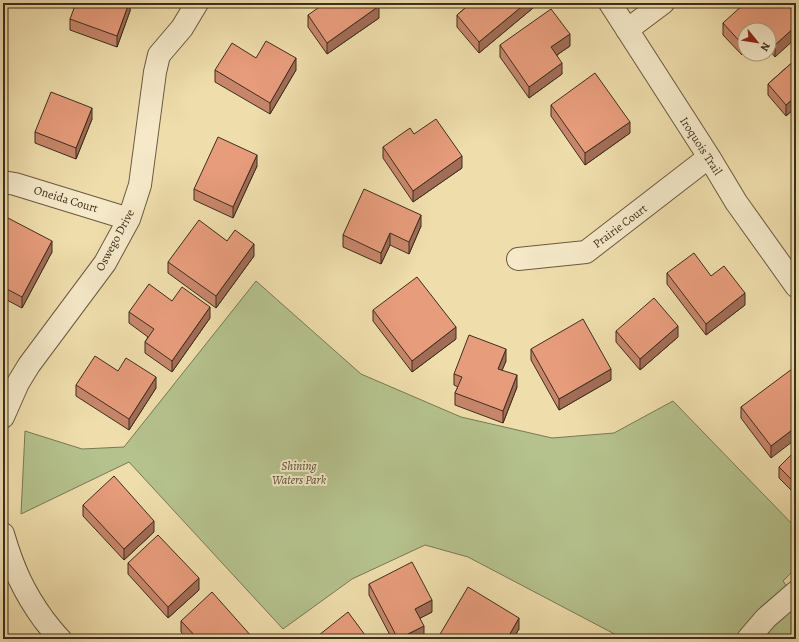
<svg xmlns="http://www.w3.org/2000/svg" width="799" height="642" font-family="Alegreya,serif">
<rect width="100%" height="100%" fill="#efddac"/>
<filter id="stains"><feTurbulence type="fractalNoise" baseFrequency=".005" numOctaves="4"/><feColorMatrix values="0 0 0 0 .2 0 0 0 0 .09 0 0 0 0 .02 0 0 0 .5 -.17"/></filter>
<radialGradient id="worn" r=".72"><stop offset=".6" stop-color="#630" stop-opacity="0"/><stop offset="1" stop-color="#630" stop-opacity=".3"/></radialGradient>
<!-- green -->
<path fill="#b5c28d" stroke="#797855" d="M256 281 361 374 461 417 552 438 614 433 673 401 796 528V568L783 581 796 599V639H624L468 557 425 545 352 579 283 629 129 462 21 514 25 431 82 449 124 447Z"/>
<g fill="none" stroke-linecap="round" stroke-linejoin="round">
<defs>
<path id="minor" d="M610 3 709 157 736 202 796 286
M627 30 663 3
M3 182 15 184 129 219
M518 259 586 252 709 157
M3 417 18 383 29 365 105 263 129 219 140 185 155 72 159 55 182 28 197 3
M3 534C13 568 23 591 44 620 49 626 54 633 60 639
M748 639 766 618 796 592"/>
</defs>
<!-- minor casing -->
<use href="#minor" stroke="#6a5a41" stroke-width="24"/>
<!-- minor -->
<use href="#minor" stroke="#f5e9c9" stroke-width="22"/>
</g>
<!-- wall -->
<path fill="#c7866b" stroke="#3d2f1d" d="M52 3H60L59 6Z
M130 3V11L117 47 70 30V19Z
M471 3H539L479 53 457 27V15Z
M786 3 775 57 769 49V30H745L742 55 723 35V23Z
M308 15 379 18 327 54 308 27Z
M500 45 570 46 557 55 562 74 529 98 500 57Z
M256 58 296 70 270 114 215 82V70Z
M796 59V107L786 116 768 95V84Z
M551 105 630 133 585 165 551 116Z
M92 119 76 159 35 143V132Z
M414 134 462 168 413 202 383 158V147Z
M257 166 233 218 194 200V189Z
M3 226 52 252 22 308 3 298Z
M421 226 409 254 390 245 381 264 343 247V235Z
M227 241 254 256 216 308 168 273V262Z
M667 273 711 276 745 305 706 335 667 284Z
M172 301 210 318 172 372 145 353V342L148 337 129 323V312Z
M373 310 456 339 412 372 373 321Z
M616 331 678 337 640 370 616 342Z
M531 349 611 380 559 410 531 360Z
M506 361 502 370 517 387 503 423 455 405V393L458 387 454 385V374Z
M796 374 771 458 741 418V407Z
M76 385 156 388 129 430 76 396Z
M796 450V495L779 478V467Z
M83 505 154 532 124 560 83 516Z
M128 563 199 590 168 618 128 574Z
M369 584 432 612 420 618 424 637 420 639H392L369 595Z
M181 621 252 639H187L181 632Z
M519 629 513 639H439V636Z"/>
<!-- shaded-wall -->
<path fill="#a26d57" stroke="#3d2f1d" d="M129 3H130V11L117 47V36Z
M526 3H539L479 53V42Z
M379 6V18L327 54V43Z
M796 26V38L775 57V45Z
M570 34V46L551 59V47Z
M745 41V52L742 55V44Z
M296 58V70L270 114V103Z
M562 63V74L529 98V87Z
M796 96V107L786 116V105Z
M92 108V119L76 159V148Z
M630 122V133L585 165V153Z
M257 155V166L233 218V207Z
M462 156V168L413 202V191Z
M421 215V226L409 254V242Z
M390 233V245L381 264V253Z
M52 241V252L22 308V297Z
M254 244V256L216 308V296Z
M745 293V305L706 335V324Z
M210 307V318L172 372V361Z
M678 326V337L640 370V359Z
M456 327V339L412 372V361Z
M506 349V361L498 380V369Z
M611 369V380L559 410V399Z
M517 375V387L503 423V411Z
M156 377V388L129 430V419Z
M796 427V439L771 458V446Z
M154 521V532L124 560V549Z
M199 578V590L168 618V607Z
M432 600V612L415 621V609Z
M519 618V629L513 639H507Z
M424 626V637L420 639H398Z"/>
<!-- building -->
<path fill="#e79c7c" stroke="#3d2f1d" d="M76 3H129L117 36 70 19Z
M325 3H376L379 6 327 43 308 15Z
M471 3H526L479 42 457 15Z
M745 3H786L796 14V26L775 45 769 38V30H762L760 28 757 30H745V41L742 44 723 23Z
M551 9 570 34 551 47 562 63 529 87 500 45Z
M266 41 296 58 270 103 215 70 232 43 256 58Z
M796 59V96L786 105 768 84Z
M595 73 630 122 585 153 551 105Z
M51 92 92 108 76 148 35 132Z
M436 119 462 156 413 191 383 147 410 128 414 134Z
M218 137 257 155 233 207 194 189Z
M364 189 421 215 409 242 390 233 381 253 343 235Z
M8 218 52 241 22 297 3 287V226Z
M199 220 227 241 235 230 254 244 216 296 168 262Z
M694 253 711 276 724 266 745 293 706 324 667 273Z
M417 277 456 327 412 361 373 310Z
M149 284 172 301 182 287 210 307 172 361 145 342 154 329 129 312Z
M654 298 678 326 640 359 616 331Z
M583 319 611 369 559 399 531 349Z
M469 335 506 349 498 369 517 375 503 411 455 393 462 377 454 374Z
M95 356 118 371 126 358 156 377 129 419 76 385Z
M792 369 796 374V405L794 406 796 408V427L771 446 741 407Z
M796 450V484L779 467Z
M114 476 154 521 124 549 83 505Z
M158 535 199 578 168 607 128 563Z
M412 562 432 600 415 609 424 626 398 639 369 584Z
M468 587 519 618 507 639H445L439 636Z
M212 592 252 637 250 639H198L181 621Z
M348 612 368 639H314Z"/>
<g text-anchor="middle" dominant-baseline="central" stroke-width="4" stroke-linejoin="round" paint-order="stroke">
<!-- street labels -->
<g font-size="12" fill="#3d2f1d" stroke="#f5e9c9">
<text transform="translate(701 146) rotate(57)">Iroquois Trail</text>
<text transform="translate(66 199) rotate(17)">Oneida Court</text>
<text transform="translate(620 226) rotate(-37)">Prairie Court</text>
<text transform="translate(115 240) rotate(-62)">Oswego Drive</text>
</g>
<!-- park labels -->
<g font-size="12" font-style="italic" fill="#554c33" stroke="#f5e9c9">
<text x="299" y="466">Shining<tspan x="299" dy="14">Waters Park</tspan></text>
</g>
</g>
<!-- margin -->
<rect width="799" height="642" fill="none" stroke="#efddac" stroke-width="16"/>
<rect x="4" y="4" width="791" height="634" fill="none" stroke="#3d2f1d" stroke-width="2"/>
<rect x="8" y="8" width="783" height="626" fill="none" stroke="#3d2f1d"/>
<!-- north arrow -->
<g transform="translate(757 42) rotate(120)"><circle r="19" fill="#f5e9c9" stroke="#ab9f84"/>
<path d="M0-3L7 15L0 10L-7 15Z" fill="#8f2418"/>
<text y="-6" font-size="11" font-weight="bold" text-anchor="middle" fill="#3d2f1d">N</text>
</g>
<rect width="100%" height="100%" filter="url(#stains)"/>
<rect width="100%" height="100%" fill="url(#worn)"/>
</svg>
